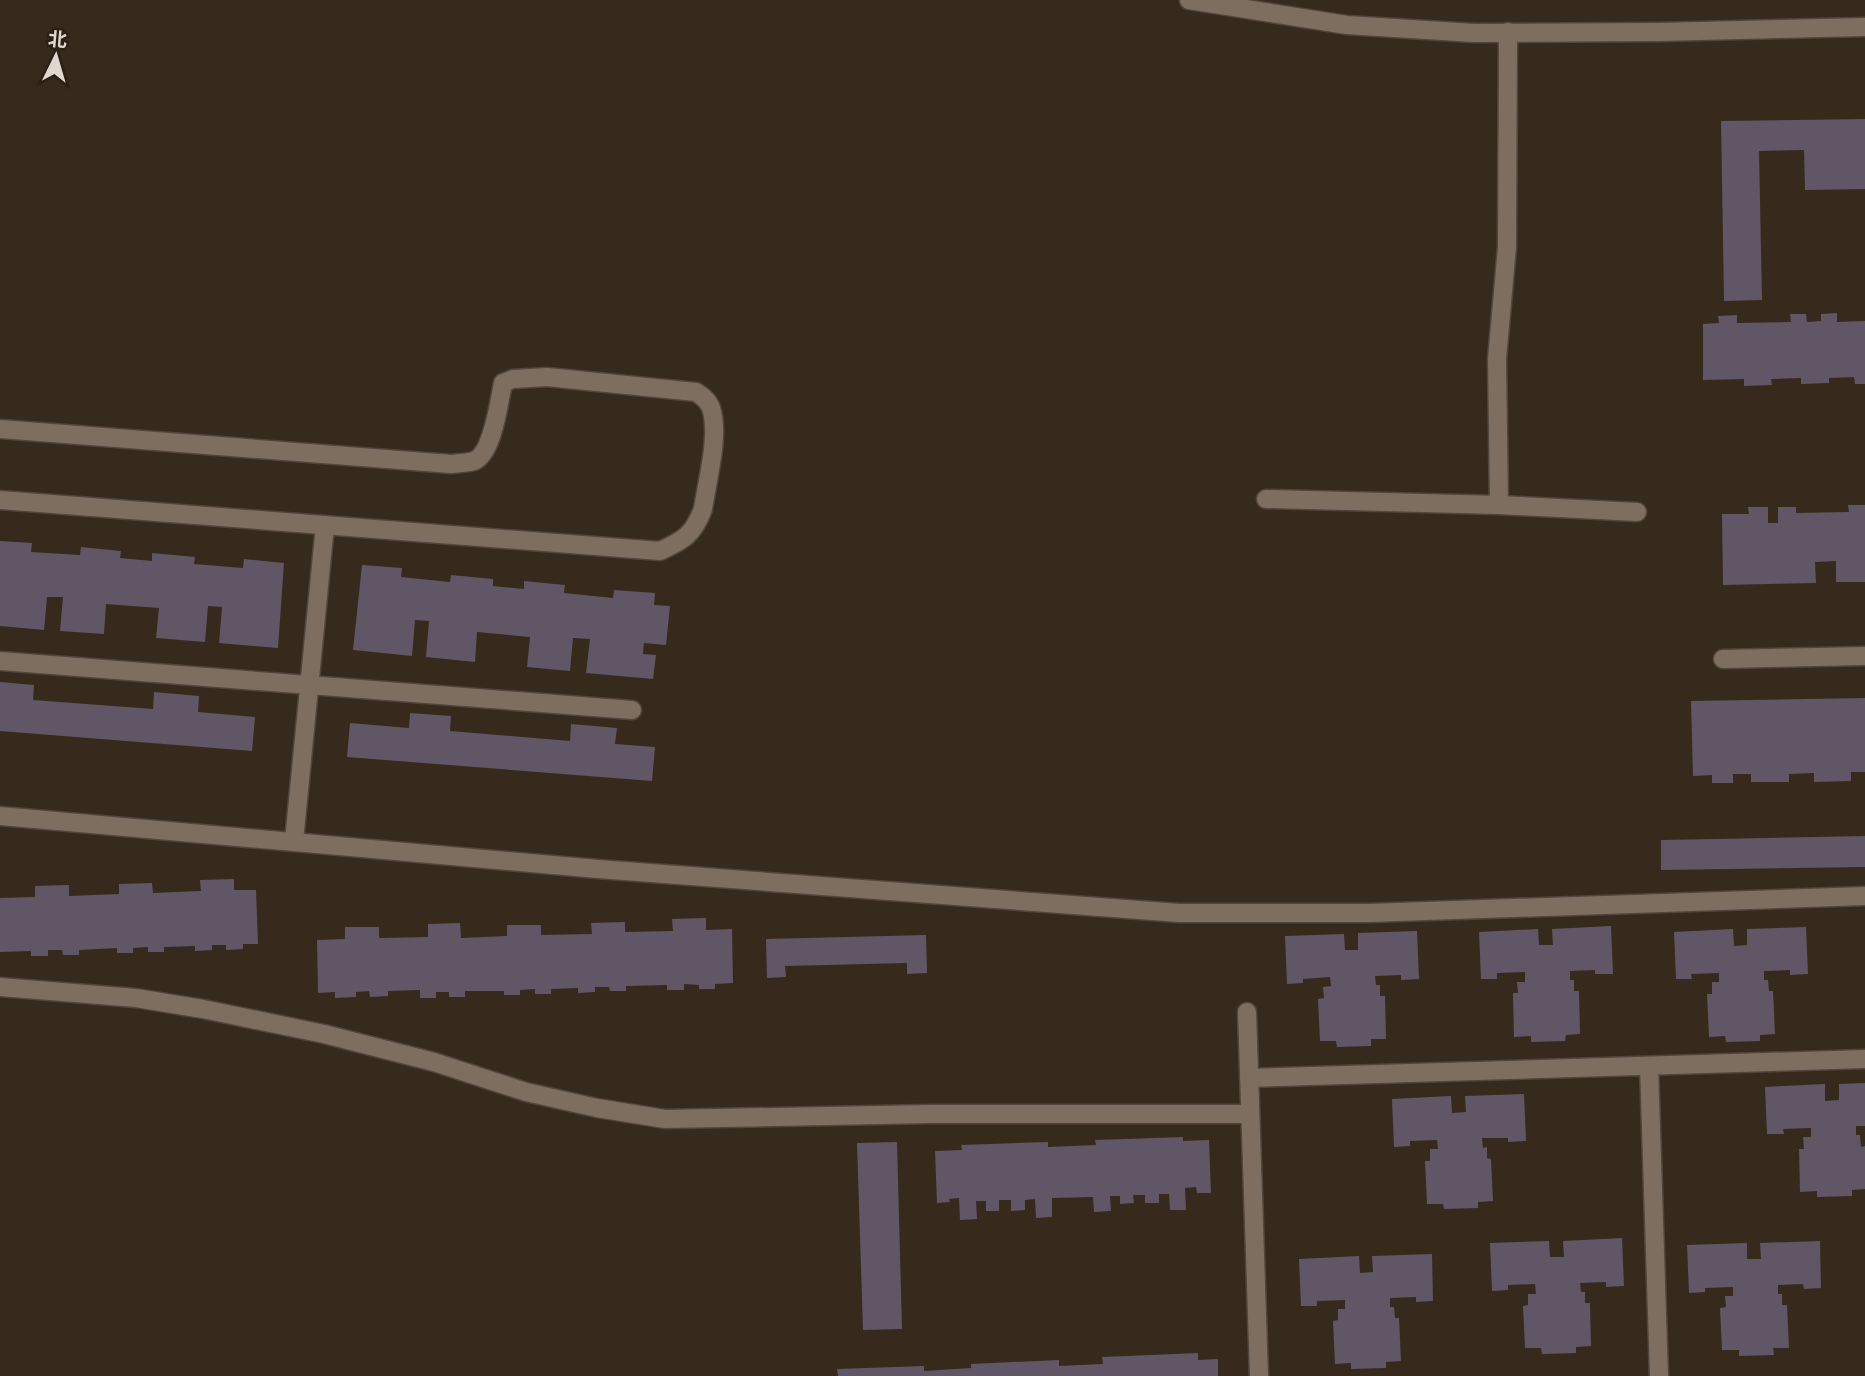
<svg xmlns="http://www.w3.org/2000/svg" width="1865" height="1376" font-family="'Public Sans','Noto Sans SC',sans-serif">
<rect width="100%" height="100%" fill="#362a1d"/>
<!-- building -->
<path fill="#615665" d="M1865 119V189L1805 190 1804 150 1759 151 1762 300 1724 301 1721 121Z
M1837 313V322L1865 321V384H1855L1854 377 1829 378V383L1801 384V378L1771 379 1772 385 1744 386V379L1703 380V324L1719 323 1718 316 1737 315V323L1791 322 1790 314H1806L1807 322 1821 321V314Z
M1848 505H1865V582H1836V561L1815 562 1816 583 1723 585 1722 514H1749L1748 507H1768V523H1778V507H1796V513L1849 512Z
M0 541 32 543 31 552 80 555 81 547 121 551 120 558 152 561V553L195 557 194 564 243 568 244 559 284 563 278 648 219 643 222 607 208 606 205 642 156 638 159 608 106 604 104 634 60 631 63 597H47L44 630 0 626Z
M362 565 402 568 401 577 450 582 451 575 493 579V586L524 589V581L565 585 564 593 613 598 614 590 655 593 654 605 670 606 666 645 644 643 643 654 656 655 653 679 586 673 590 639 573 638 570 671 527 667 530 637 477 632 475 662 426 657 429 621 415 620 412 656 353 650Z
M0 682 34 685 33 700 153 709 154 692 199 696 198 712 255 717 252 751 0 731Z
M1865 698V772H1851V781L1814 782V773L1789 774V782H1751V774H1733V783H1712V775L1693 776 1691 701Z
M410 713 451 716 450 731 570 741 571 724 617 728 615 744 655 747 652 781 347 757 350 723 409 728Z
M1865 836V867L1661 870V840Z
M234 879V890H256L258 944H243V949L226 950V945H212V950L195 951V946L164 947V952H148V947L133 948V953H117V948L79 950V955H63L62 950H48V956H31V951L0 952V898L35 897V886L69 885V896L119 894V884L152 883 153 893 201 891 200 880Z
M706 918V930L732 929 733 983 715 984V989H699V985L684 984V990H667V985L626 986V991H610L609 987H595V992L578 993V988L551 989V994H535V989L520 990V995H504V991H465V997H449V992H436V998H420V990L388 991V996L370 997 369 991 356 992V997L335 998V992L318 993 317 940 345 939V927H379V938L428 937V924L460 923 461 938 507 936V925H541V935L592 934 591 923 625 922V932L673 931 672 919Z
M1611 926 1613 974H1595V970L1570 971V980H1574V991H1579L1580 1034 1566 1035 1565 1041 1531 1042V1036L1514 1037 1513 993H1518L1517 982H1525V972L1497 973V979H1481L1479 932 1538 929 1539 945H1553L1552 929Z
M1806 927 1808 974 1790 975V970L1764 971V980H1768L1769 991H1773L1775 1034 1760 1035V1041L1726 1042 1725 1036 1709 1037 1707 994H1712V982H1719V973L1691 974 1692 979H1676L1674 932 1733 929 1734 946 1747 945V929Z
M1417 931 1419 979 1401 980V975L1375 976 1376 985H1380V996H1385L1386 1039H1371V1046L1337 1047 1336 1041H1320L1318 999 1324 998 1323 987 1331 986 1330 977 1303 979V983L1287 984 1285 936 1344 934 1345 950H1358V933Z
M926 935 927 973 907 974V963L785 966 786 977 767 978 766 939Z
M1865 1083V1126H1856V1135H1860L1861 1147 1865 1146V1189L1852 1190V1196L1817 1197V1191L1800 1192 1799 1149H1804L1803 1137H1811V1128L1783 1129 1784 1134H1767L1765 1087 1825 1084V1101L1839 1100V1084Z
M1524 1094 1526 1141 1508 1142V1138H1482L1483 1148 1487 1147V1158L1491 1159 1493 1201 1478 1202V1208L1444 1209 1443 1204H1427L1425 1161H1430V1149H1438L1437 1140 1410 1141V1146L1394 1147 1392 1099 1451 1096 1452 1113 1466 1112 1465 1096Z
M1183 1137V1141L1209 1140 1211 1193H1197L1196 1187 1185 1188 1186 1210H1170L1169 1194H1159V1203H1145V1195H1133L1134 1203 1120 1204V1196H1110L1111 1211 1094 1212 1093 1197 1052 1198V1217L1036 1218 1035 1199 1025 1200V1210L1011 1211V1200H999V1211H986V1201H976L977 1219 960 1220 959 1198 949 1199 950 1202 937 1203 935 1151 962 1150 961 1145 1048 1142V1147L1096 1145 1095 1140Z
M897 1142 902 1329 863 1330 857 1143Z
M1622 1238 1624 1286 1606 1287V1282L1580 1283 1581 1292H1585V1303H1590L1591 1346 1576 1347V1353L1542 1354 1541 1348H1525L1523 1306 1528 1305V1294H1536L1535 1284 1508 1285V1290L1492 1291 1490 1243 1549 1241 1550 1257H1564L1563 1241Z
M1820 1241 1821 1288 1804 1289 1803 1284 1778 1285V1294H1782V1305H1787L1789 1348H1773L1774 1355 1739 1356V1350H1722L1720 1308 1726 1307 1725 1296H1733V1287L1705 1288V1292L1689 1293 1687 1245 1747 1243V1259H1761L1760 1243Z
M1432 1254 1433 1301 1416 1302V1297L1390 1298V1307H1394L1395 1318H1399L1401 1361 1386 1362V1368L1351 1369V1363L1335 1364 1333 1321 1338 1320V1309H1345V1300L1317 1301V1306H1301L1299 1259 1359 1256 1360 1273 1373 1272 1372 1256Z
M1198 1353V1360L1218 1359V1376H838L837 1369 924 1366V1371L971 1368V1364L1059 1360V1366L1103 1364 1102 1357Z"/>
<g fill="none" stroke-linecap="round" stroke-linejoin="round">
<defs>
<path id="service" d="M0 429 451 464C458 463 467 463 474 461 493 453 499 402 503 383L513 379 547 377 696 392C702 396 708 400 711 408 720 435 707 481 703 509 693 535 684 540 660 551L0 500
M1266 499 1499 505 1637 512
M1499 505 1497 359 1507 247 1508 32
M1723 659 1865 656
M0 661 632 710
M294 841 325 525
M0 987 136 998 203 1009 324 1034 434 1062 526 1092 597 1108 665 1119 929 1114H1250
M1247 1012 1259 1376
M1649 1066 1659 1376
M1249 1078 1865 1059"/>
<path id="minor" d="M1189 0 1347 25 1474 33 1659 32 1865 27
M0 816 598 869 1179 913H1369L1865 896"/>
</defs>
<!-- service casing -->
<use href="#service" stroke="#50463b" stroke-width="21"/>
<!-- minor casing -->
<use href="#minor" stroke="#50463b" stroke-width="21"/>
<!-- service -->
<use href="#service" stroke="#7d6e60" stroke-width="18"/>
<!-- minor -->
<use href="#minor" stroke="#7d6e60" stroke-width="18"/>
</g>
<!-- north arrow -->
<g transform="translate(56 56) rotate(5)" stroke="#2c2014" stroke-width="5" paint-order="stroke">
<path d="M0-5L12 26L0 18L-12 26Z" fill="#e0d8d0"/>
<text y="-10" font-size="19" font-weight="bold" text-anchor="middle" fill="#e0d8d0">北</text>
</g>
</svg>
